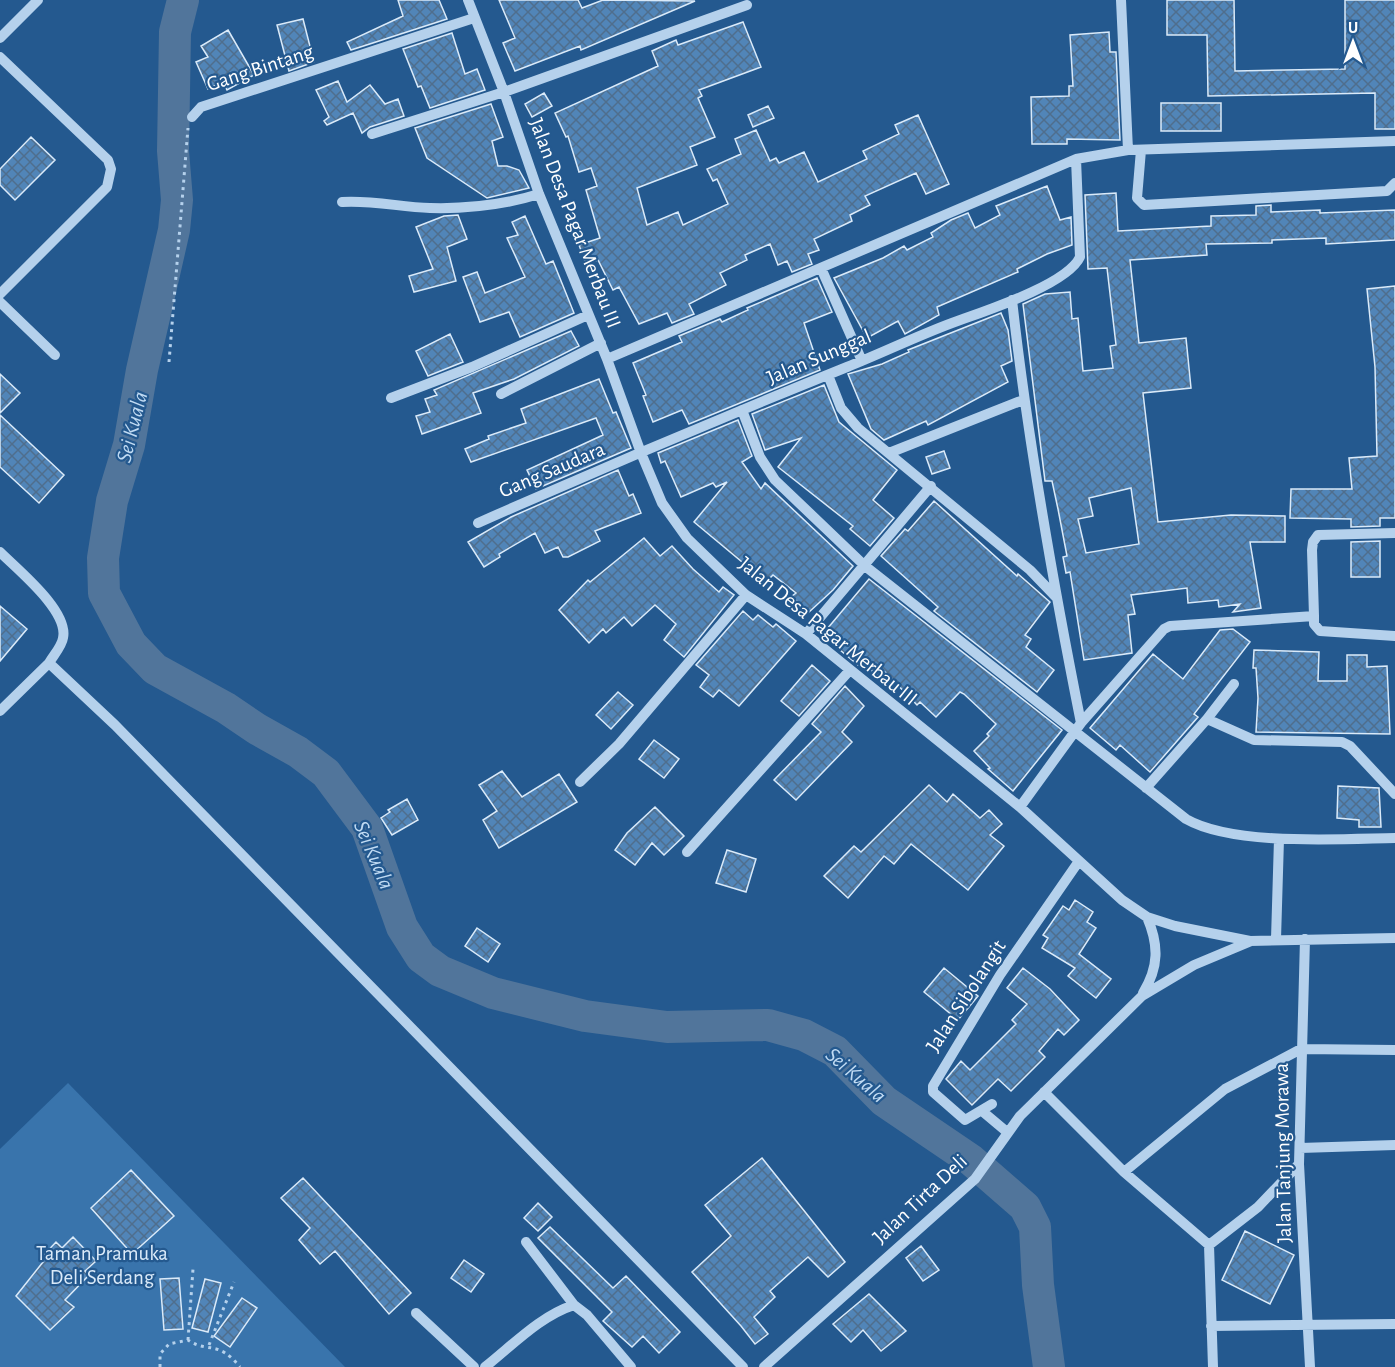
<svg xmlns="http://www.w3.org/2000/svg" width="1395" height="1367" font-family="'Alegreya Sans',sans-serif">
<defs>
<pattern id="building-cross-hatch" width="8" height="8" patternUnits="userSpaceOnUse" patternTransform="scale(1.5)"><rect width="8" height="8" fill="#5185b8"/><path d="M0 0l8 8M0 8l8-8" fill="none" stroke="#4f6e8d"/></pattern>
</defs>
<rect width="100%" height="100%" fill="#24598f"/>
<!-- green -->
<path fill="#3974ac" d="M68 1083 345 1367H0V1149Z"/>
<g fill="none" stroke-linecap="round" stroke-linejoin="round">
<!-- river -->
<path stroke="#51759b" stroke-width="32" d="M183 0 175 32 173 151 177 200 174 230 142 370 129 445 112 501 103 558 104 593 131 644 155 669 226 708 257 729 298 752 326 773 367 828 402 927 421 957 440 971 493 993 585 1016 667 1027 768 1025 804 1035 835 1051 884 1101 971 1160 1025 1207 1035 1227 1038 1285 1049 1367"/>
</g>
<!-- building -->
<path fill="url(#building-cross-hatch)" stroke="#daeaf9" stroke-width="1.5" fill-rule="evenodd" d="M398 0H439L447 19 351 50 347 42 403 16Z
M499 0H578L582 8 603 0 695 1 581 50 580 46 515 71 503 43 515 38Z
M1167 0H1234L1235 71 1345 69V0H1395V129H1375V93L1208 96 1207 35H1167Z
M303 19 314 62 289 71 277 25Z
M743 22 761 67 699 90 702 96 698 98 715 137 690 147 697 165 637 188 647 225 678 212 683 225 728 204 717 179 713 181 707 169 741 154 735 139 756 130 770 161 776 158 779 163 804 152 818 182 867 159 863 151 899 134 895 125 918 115 949 184 926 194 916 173 865 196 870 205 850 215 852 221 814 239 819 250 808 254 812 264 792 272 787 261 778 265 770 244 745 255 747 260 720 273 726 285 689 304 694 314 672 323 667 313 639 324 619 287 613 290 598 260 586 264 579 245 600 238 586 190 597 186 591 168 579 172 568 136 566 137 555 113 658 66 652 51 676 40 678 45Z
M228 30 254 75 227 90 223 82 208 89 196 62 208 57 201 46Z
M1109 32 1110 52H1116L1120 140 1067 139V144H1032L1031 97 1069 96V86H1073L1070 35Z
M452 33 465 74 477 69 485 90 430 108 421 86 418 87 403 49Z
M338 81 347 102 370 85 385 104 398 99 404 116 370 127 362 133 353 113 327 125 324 121 329 117 316 90Z
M544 93 552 106 532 117 525 104Z
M1161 103H1221V131H1161Z
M491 104 503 137 492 141 498 166H507L519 170 529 188 487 198 427 158 415 128Z
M768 106 774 118 753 127 748 115Z
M31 137 55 160 15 200 0 185V169Z
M1047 186 1060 220 1071 217 1072 245 1047 254 1017 269 1018 272 937 307 939 315 905 334 898 321 867 338 834 278 883 258 904 246 907 250 933 237 931 233 951 220 968 213 975 228 1000 215 996 206Z
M1116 193 1118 231 1211 226V216L1256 215V206L1271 205V212L1320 210V213L1395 210V240L1326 244V238L1272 240V243L1206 244 1207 255 1130 260 1139 343 1186 338 1191 388 1143 393 1158 522 1231 515 1285 516V542H1250L1261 608 1233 612 1240 604 1219 607 1218 600 1188 603 1187 588 1131 595 1135 614 1128 615 1132 653 1084 660 1070 572 1066 573 1063 557 1067 556 1058 509 1052 481H1045L1023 304 1045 294 1070 292 1072 319 1078 318 1083 371 1113 368 1110 346 1116 345 1107 268 1088 269 1085 195ZM1131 488 1139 544 1086 553 1078 519 1093 516 1089 498Z
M458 215 467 239 447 247 456 281 414 292 409 276 433 269 416 227 444 216Z
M525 216 546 264 553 261 574 313 520 337 509 312 480 322 463 277 477 272 485 293 525 277 507 238 518 235 512 222Z
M817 278 832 312 804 323 820 370 689 424 682 410 653 422 643 396 646 395 633 363 682 342 679 336 720 319 722 322 748 310 747 308Z
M1395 286V518H1380V526L1351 527V519L1290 518 1291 489H1352L1349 458 1377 456 1375 367 1367 289Z
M1001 313 1008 330 1012 361 1001 366 1008 382 928 425 926 421 884 440 871 429 848 374 882 364 909 352 908 350Z
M571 331 579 346 514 379 473 393 481 413 422 434 416 416 430 412 425 399 437 395 434 390Z
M450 334 463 362 428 376 416 351Z
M0 374 20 393 0 413Z
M599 379 613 413 616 412 631 448 536 489 527 470 603 435 596 418 471 462 465 449 489 439 488 436 526 423 521 409Z
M824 385 839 422 897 470 873 500 894 518 870 546 850 529 853 526 778 467 801 438 765 450 752 414Z
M0 415 64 475 39 503 0 467Z
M738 420 752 456 742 462 761 489 765 483 853 566 833 590 808 613 792 596 796 593 773 575 766 582 694 522 727 482 716 487 713 483 681 497 665 461 661 463 658 453Z
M944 451 950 468 932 474 926 457Z
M618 470 629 496 633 494 641 513 595 531 600 541 568 557H563L558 547 545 553 535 533 499 554 500 557 484 567 468 542 511 517Z
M934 501 1017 576 1018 574 1050 602 1025 635 1031 639 1026 647 1054 670 1037 692 934 611 938 607 881 556 905 529 908 531Z
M644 538 660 556 672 546 693 569 719 592 723 587 734 595 684 657 664 640 676 624 655 605 632 626 624 617 606 633 603 629 589 643 559 610 588 580 590 582Z
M1380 541V577H1351V542Z
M869 579 1062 730 1013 791 988 769 990 768 974 751 989 736 987 734 996 724 964 694 960 692 936 717 920 702 917 705 885 672 880 678 861 661 858 665 822 635Z
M0 606 27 629 0 661Z
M743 611 753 620 758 615 773 627 776 624 796 641 739 706 719 690 713 697 700 687 709 675 696 665Z
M1233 629 1250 642 1194 714 1198 717 1150 772 1120 745 1116 750 1090 728 1153 654 1183 679 1220 630Z
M1254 650 1319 652 1318 681H1347V655H1367V667L1387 666 1390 734 1256 732 1258 698 1256 668H1253Z
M812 665 830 681 799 716 781 701Z
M845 686 864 706 842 732 852 742 796 800 774 780 821 732 812 724Z
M618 692 633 705 611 729 596 715Z
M654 740 679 759 664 778 639 759Z
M502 771 522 797 559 774 577 802 499 848 483 820 497 811 479 785Z
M929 785 947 802 953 794 980 818 989 810 1002 824 990 835 1004 846 968 890 911 844 894 864 884 856 848 898 824 876 854 846 861 852Z
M1338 786 1379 788 1381 827H1359V820L1337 818Z
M407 799 418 820 392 835 381 818 390 812 388 810Z
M655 807 684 836 664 855 652 843 635 865 615 850 627 833Z
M727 850 756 859 746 892 716 883Z
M1075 900 1093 912 1087 922 1096 928 1079 954 1111 979 1096 998 1068 976 1075 968 1042 948 1048 938 1043 935 1063 906 1069 910Z
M477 928 500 944 488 962 465 946Z
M944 968 978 996 958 1020 924 992Z
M1023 968 1050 989 1079 1020 1064 1035 1058 1029 1039 1051 1045 1057 1011 1091 998 1079 972 1105 946 1079 961 1061 970 1070 1016 1024 1012 1020 1027 1004 1007 988Z
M762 1158 845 1262 828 1277 808 1257 770 1291 775 1297 754 1317 768 1334 755 1344 741 1326 692 1272 731 1236 705 1205Z
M131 1170 174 1216 132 1254 91 1208Z
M303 1178 411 1293 389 1314 335 1251 320 1264 299 1240 310 1228 281 1198Z
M538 1203 552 1217 538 1231 524 1218Z
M550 1227 613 1288 626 1276 680 1332 659 1353 643 1336 632 1347 603 1321 612 1312 538 1238Z
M1245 1231 1294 1255 1270 1304 1222 1280Z
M73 1237 96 1261 85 1271 89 1275 65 1300 74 1307 50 1330 16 1296 43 1262 40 1259 56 1242 62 1248Z
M921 1246 939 1270 923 1281 906 1258Z
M464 1260 484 1274 471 1292 451 1278Z
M179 1278 183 1329 164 1330 160 1279Z
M205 1279 221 1283 208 1332 192 1328Z
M869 1294 906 1331 881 1351 863 1330 851 1342 833 1324Z
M242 1298 257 1308 230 1347 214 1336Z"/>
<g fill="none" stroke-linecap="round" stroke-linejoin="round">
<!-- path -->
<path stroke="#b5d1ec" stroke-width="3" stroke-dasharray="3 4.5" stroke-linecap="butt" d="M169 362 188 128
M188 1340 193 1269
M209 1345 234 1282
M160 1367V1354L169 1344 188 1340C209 1354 217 1339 240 1367"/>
<!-- minor -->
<path stroke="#b5d1ec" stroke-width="10" d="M468 0 504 92 539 194 607 359 641 453 662 503 687 538 746 595 806 634 1020 807 1122 900 1147 917 1175 926 1250 941 1395 938
M1121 0 1128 150
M0 38 38 0
M0 57 108 160 111 169 107 187 0 294
M192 117 201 107 474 18
M372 134 504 92 747 5
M1141 150 1137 198 1144 205 1387 191 1395 183
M342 202C372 200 400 207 430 208 467 209 504 205 539 194
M821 268 862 361
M1012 300C1028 442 1053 583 1081 723
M0 302 55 355
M607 359 1076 159 1128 150 1395 141
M828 375 841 408 858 428 1030 570 1056 597
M501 394 601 343
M391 398 472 367 588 315
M742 410 760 457 775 480 865 566 1186 819C1233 846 1340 839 1395 838
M889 453 1023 400
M478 523C600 469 723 417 847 367 882 353 917 336 952 323 982 312 1067 285 1080 257L1076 159
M0 552C18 570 69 611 63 638 62 646 53 656 49 663L115 725 743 1367
M1314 616 1312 550 1313 542 1318 535 1395 533
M806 634 931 486
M0 711 49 663
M1207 719 1234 684
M580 782 619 744 746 595
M1146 788 1207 719 1254 740 1342 742 1350 746 1395 794
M1020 807 1081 723 1164 629 1170 626 1314 616V624L1320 631 1395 636
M687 852 850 670
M1276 939 1279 839
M1305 939 1299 1164 1310 1367
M1143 993C1159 967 1159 945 1147 917
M1044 1092 1124 1172 1209 1245 1213 1367
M992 1104 965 1120 933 1092V1086L1000 975 1079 861
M982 1111 1007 1132
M1300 1148 1395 1145
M1124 1172 1225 1089 1301 1049 1395 1050
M526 1242 574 1305
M1209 1245 1258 1207 1299 1164
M416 1313 474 1367
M1211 1326 1395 1324
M485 1367C513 1345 540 1316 574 1305L587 1315 631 1367
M764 1367 975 1179 1020 1116 1142 996 1194 965 1249 942"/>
</g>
<g text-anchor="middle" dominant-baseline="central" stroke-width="4.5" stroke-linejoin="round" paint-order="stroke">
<!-- street labels -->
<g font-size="21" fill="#fff" stroke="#24598f">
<text transform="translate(260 68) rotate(-18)">Gang Bintang</text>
<text transform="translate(575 223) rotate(69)">Jalan Desa Pagar Merbau III</text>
<text transform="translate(819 357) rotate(-23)">Jalan Sunggal</text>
<text transform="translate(552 470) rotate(-23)">Gang Saudara</text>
<text transform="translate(828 631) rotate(39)">Jalan Desa Pagar Merbau III</text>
<text transform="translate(966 996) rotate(-57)">Jalan Sibolangit</text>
<text transform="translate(1283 1153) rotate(-91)">Jalan Tanjung Morawa</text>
<text transform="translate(920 1199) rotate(-43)">Jalan Tirta Deli</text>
</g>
<!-- park labels -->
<g font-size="21" fill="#daeaf9" stroke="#24598f">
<text x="102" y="1253">Taman Pramuka<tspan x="102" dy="24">Deli Serdang</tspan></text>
</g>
<!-- water labels -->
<g font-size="22" font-style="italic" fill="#c1dbf3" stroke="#24598f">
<text transform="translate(132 427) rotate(-76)">Sei Kuala</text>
<text transform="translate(374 855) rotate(67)">Sei Kuala</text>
<text transform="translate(856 1075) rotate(41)">Sei Kuala</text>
</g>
</g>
<!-- north arrow -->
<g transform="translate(1353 42)" stroke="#24598f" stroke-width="4.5" paint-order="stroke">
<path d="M0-4.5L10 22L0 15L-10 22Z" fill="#ffffff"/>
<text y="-9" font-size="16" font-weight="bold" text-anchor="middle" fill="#ffffff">U</text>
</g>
</svg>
